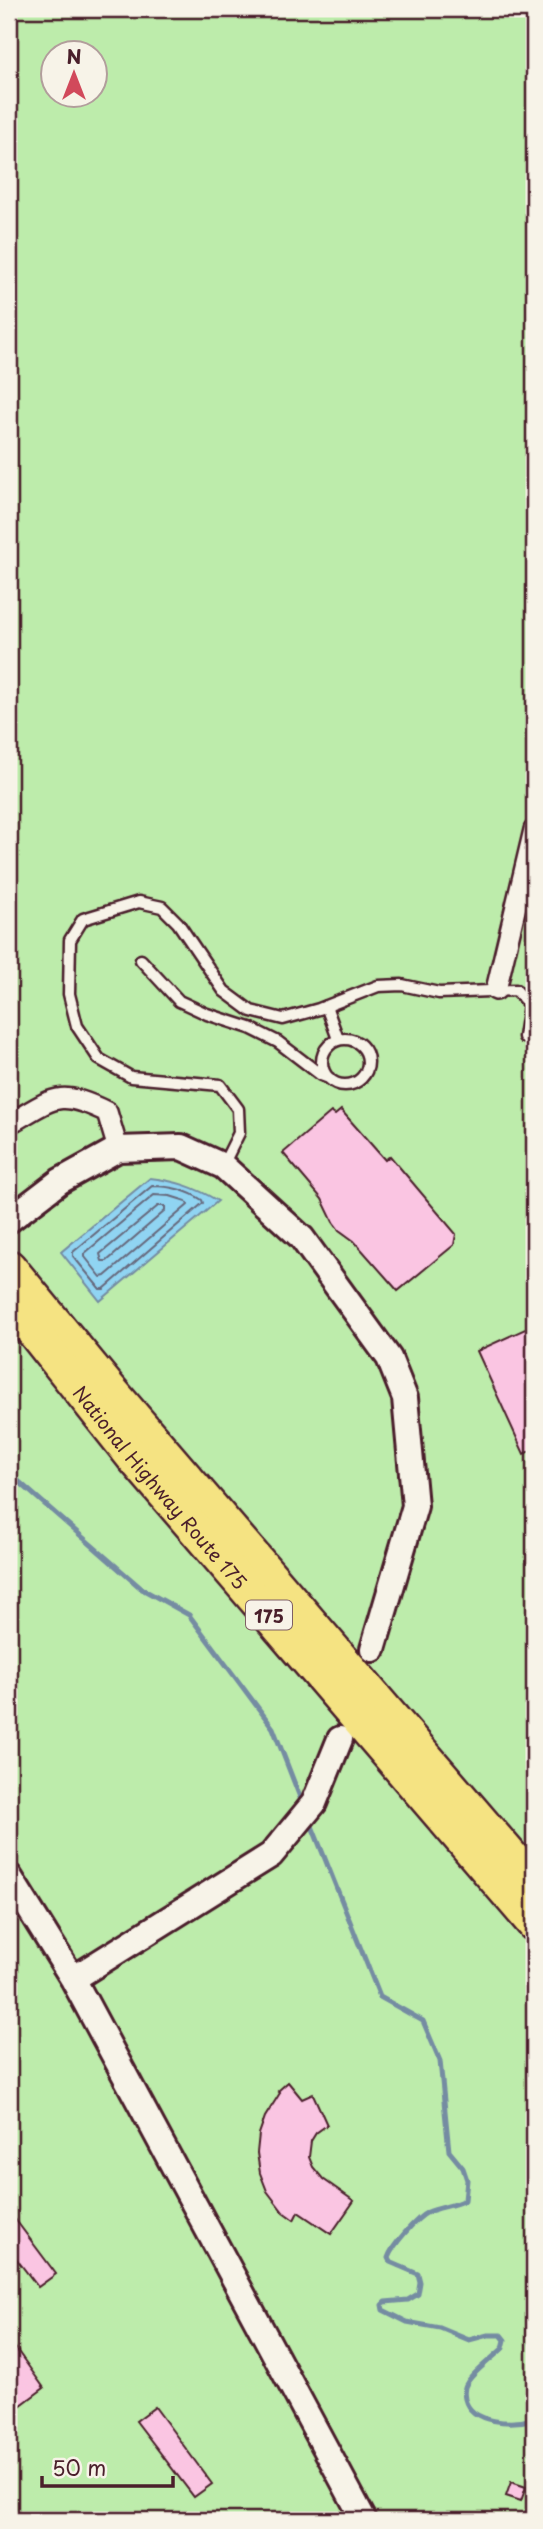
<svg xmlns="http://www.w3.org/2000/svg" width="543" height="2529" font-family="'Playpen Sans',sans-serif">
<rect width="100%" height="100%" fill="#f8eae7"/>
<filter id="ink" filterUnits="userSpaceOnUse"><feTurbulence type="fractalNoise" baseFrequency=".0143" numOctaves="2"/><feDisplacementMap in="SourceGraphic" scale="14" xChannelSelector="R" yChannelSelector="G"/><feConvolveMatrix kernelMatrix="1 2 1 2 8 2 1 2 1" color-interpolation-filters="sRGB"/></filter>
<g filter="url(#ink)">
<!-- green -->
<path fill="#bdecab" stroke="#84866b" stroke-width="2" fill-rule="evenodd" d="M9 9H534V2520H9ZM52 52H94V94H52Z"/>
<!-- water -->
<path fill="#90d4f2" stroke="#748ca2" stroke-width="2" d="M150 1178C176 1181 195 1187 218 1201L100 1301 61 1252Z"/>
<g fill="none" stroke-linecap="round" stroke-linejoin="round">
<!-- shore -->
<path stroke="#66677b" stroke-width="2" d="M152 1186C170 1186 187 1190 202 1200L203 1203 104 1289H100L73 1256V1252Z
M154 1195 170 1196 186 1201 188 1205 105 1276 101 1277 85 1257V1253Z
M158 1206H165V1211L107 1261H102L100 1254Z"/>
<!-- stream -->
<path stroke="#748ca2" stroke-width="5" d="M9 1473 142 1589 189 1615 273 1728 303 1805
M310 1821 380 1997 423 2021 440 2061 449 2151 463 2168 467 2180 465 2200C453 2206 440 2207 428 2212 416 2218 392 2246 388 2258L390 2262 418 2274 420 2282 418 2294 408 2300 385 2302 382 2305 383 2310 407 2322 440 2328 469 2340 488 2335H501L505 2340 503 2348C493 2358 473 2372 467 2383 464 2387 464 2394 465 2399 471 2424 513 2425 533 2419L534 2415
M534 2329 531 2343 534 2355"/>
</g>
<!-- building -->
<path fill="#fac5e2" stroke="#4a1f2b" stroke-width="2" d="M341 1110 385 1160 390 1156 456 1234 454 1245 398 1291 354 1241 339 1230 333 1222 322 1199 283 1153 331 1112 335 1115Z
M534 1325V1449L524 1454 477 1351Z
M288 2082 302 2099 313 2094 327 2125 316 2133 311 2141 309 2157 313 2167 323 2179 354 2201 331 2234 298 2212 294 2220 283 2212 267 2191 260 2173 257 2153 259 2134 265 2117 280 2093 278 2091Z
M9 2211 56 2274 38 2287 9 2249Z
M9 2339 44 2388 9 2414Z
M155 2407 212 2484 194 2497 136 2421Z
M511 2482 526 2487 521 2501 506 2496Z"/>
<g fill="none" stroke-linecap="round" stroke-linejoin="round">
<defs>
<path id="service" d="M141 960 179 1001 207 1014 250 1028 278 1042 321 1075 329 1078
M326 1006 338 1039
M322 1062a23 23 0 1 1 46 0a23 23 0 1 1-46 0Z
M223 1165 239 1133 238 1109 220 1085 131 1077 99 1059 77 1026 69 994 70 940 83 919 139 902 162 907 178 923 224 991 251 1011 283 1019 319 1009 378 986 402 985 439 993 516 990 529 1005 524 1037"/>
<path id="minor" d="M496 990 534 830
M9 1124C54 1098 58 1088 107 1112L118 1149"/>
<path id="tertiary" d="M9 1220 60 1181 118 1149 181 1147 223 1166 302 1238 389 1358 405 1398 415 1506 373 1649
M9 1876 73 1979 364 2520
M73 1979 271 1855 314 1803 340 1739"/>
<g id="trunk">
<path d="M9 1267 108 1387 534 1883"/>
<path id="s1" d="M9 1301 132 1456 534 1924"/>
</g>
</defs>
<!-- service casing -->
<use href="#service" stroke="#4a1f2b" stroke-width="15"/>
<!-- minor casing -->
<use href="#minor" stroke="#4a1f2b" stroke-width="24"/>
<!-- tertiary casing -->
<use href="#tertiary" stroke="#4a1f2b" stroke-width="30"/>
<!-- trunk casing -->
<use href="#trunk" stroke="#4a1f2b" stroke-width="38"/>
<!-- service -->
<use href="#service" stroke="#f7f3e8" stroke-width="10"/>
<!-- minor -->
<use href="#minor" stroke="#f7f3e8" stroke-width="19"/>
<!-- tertiary -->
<use href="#tertiary" stroke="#f7f3e8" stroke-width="24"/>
<!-- trunk -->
<use href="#trunk" stroke="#f5e382" stroke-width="33"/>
</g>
</g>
<g text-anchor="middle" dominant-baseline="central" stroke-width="7" stroke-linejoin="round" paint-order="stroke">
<!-- shield labels -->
<rect fill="#f7f3e8" stroke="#7e5f64" stroke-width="2" x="246" y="1600.5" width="46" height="29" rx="5"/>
<g font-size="18" font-weight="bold" fill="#4a1f2b">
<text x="269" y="1615">175</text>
</g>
<!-- street labels -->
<g font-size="19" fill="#4a1f2b" stroke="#f7f3e8">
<text stroke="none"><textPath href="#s1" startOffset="240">National Highway Route 175</textPath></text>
</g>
</g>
<!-- margin -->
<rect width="543" height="2529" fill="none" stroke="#f7f3e8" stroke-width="35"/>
<rect x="18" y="18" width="508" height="2494" fill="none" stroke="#4a1f2b" stroke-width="2.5" filter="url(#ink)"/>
<!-- north arrow -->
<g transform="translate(74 74)"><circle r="33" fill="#f7f3e8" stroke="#b29e9c" stroke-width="2"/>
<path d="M0-5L12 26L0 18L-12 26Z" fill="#d1495b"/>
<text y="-10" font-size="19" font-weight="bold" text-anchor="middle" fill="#4a1f2b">N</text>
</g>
<!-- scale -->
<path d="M42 2476v10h131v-10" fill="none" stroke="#4a1f2b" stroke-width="3.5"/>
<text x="52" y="2476" font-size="21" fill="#4a1f2b" stroke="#f7f3e8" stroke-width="5" paint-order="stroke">50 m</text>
</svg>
